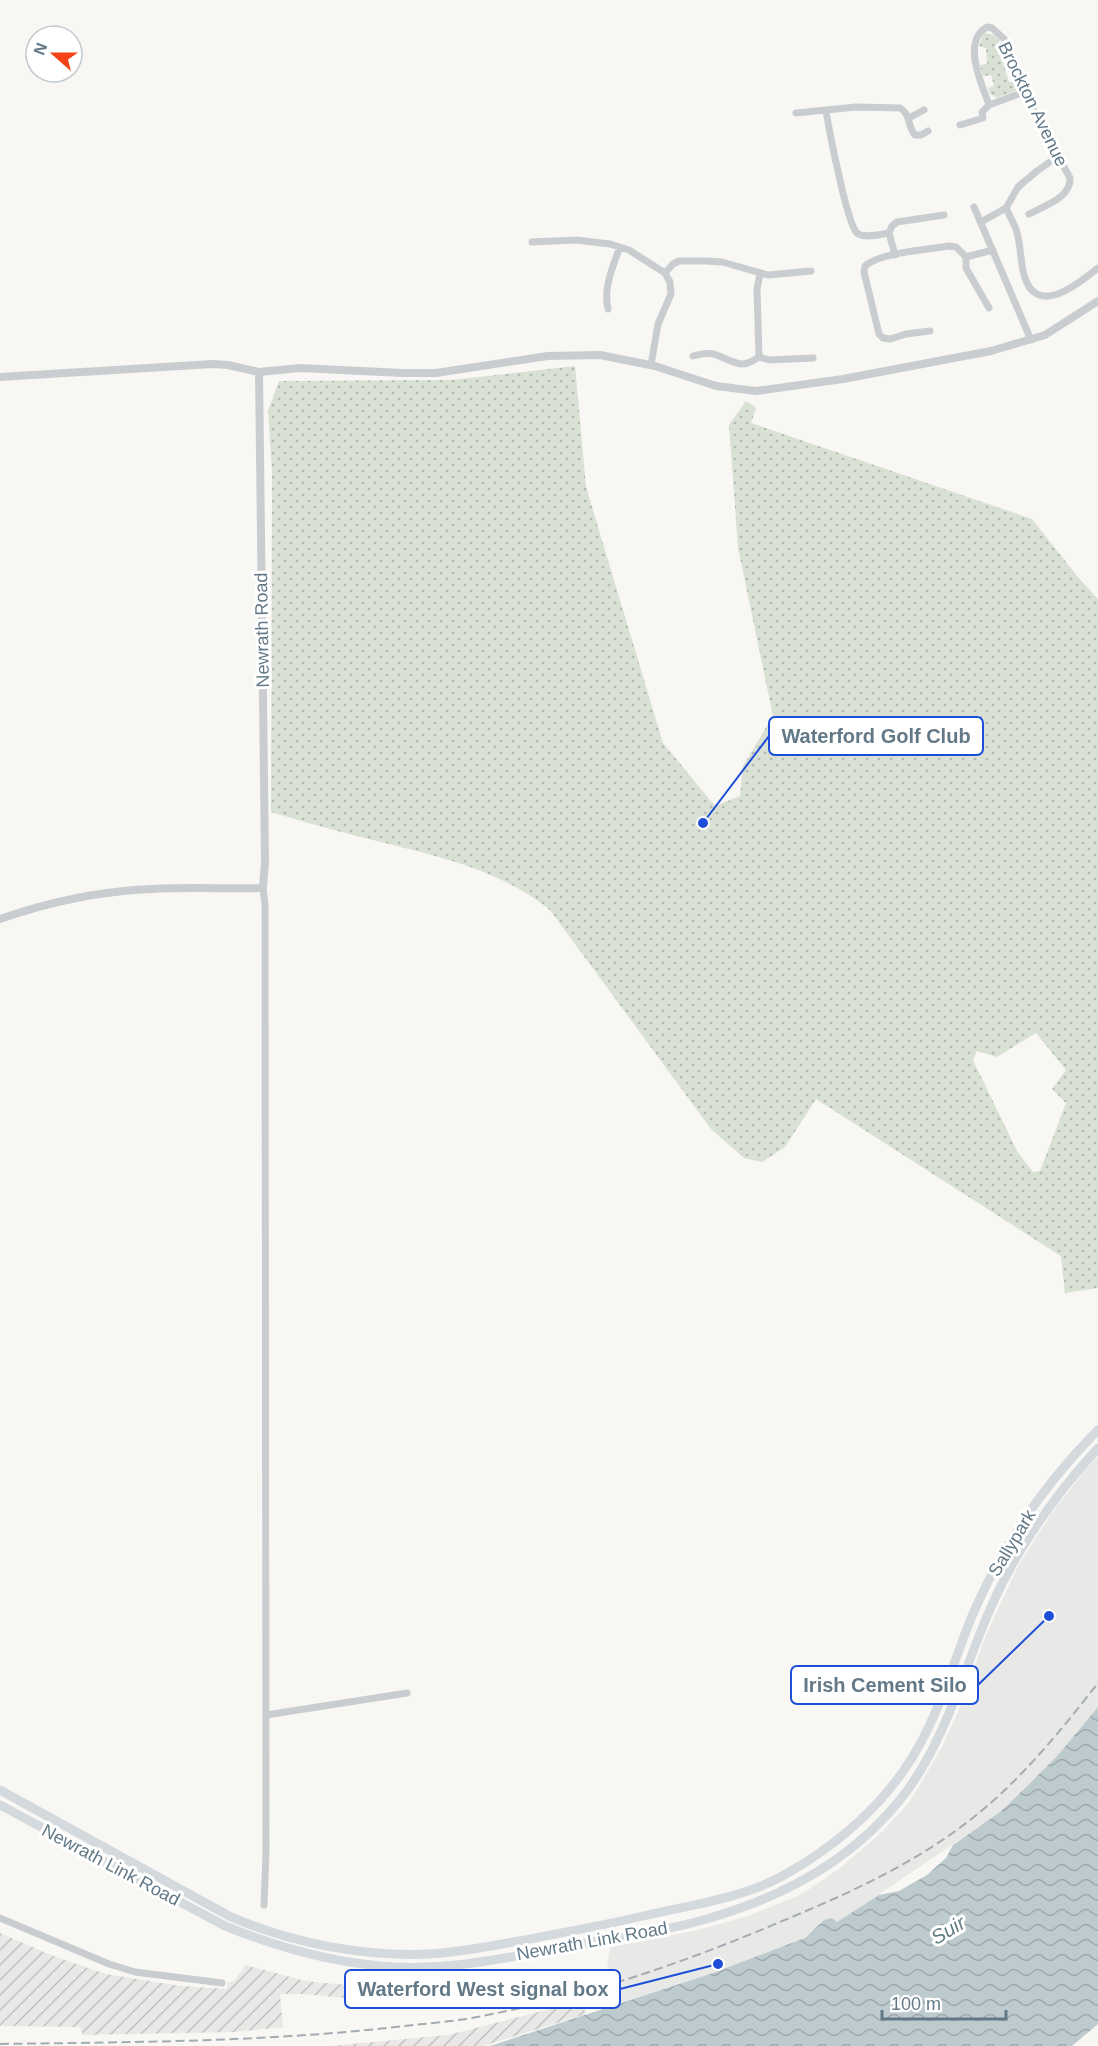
<svg xmlns="http://www.w3.org/2000/svg" width="1098" height="2046" font-family="Helvetica,sans-serif">
<defs>
<pattern id="industrial-furrows" width="10" height="10" patternUnits="userSpaceOnUse" patternTransform="scale(1.5)"><rect width="10" height="10" fill="#e8e9e7"/><path d="M-1 1l2-2M0 10L10 0M9 11l2-2" fill="none" stroke="#c0c2c1"/></pattern>
<pattern id="grass-dots" width="8" height="8" patternUnits="userSpaceOnUse" patternTransform="scale(1.5)"><rect width="8" height="8" fill="#d9e0d4"/><path d="M2 2h.1M6 6h.1" fill="none" stroke="#b4bab2" stroke-width="1.8" stroke-linecap="round"/></pattern>
<pattern id="water-waves" width="16" height="10" patternUnits="userSpaceOnUse" patternTransform="scale(1.5)"><rect width="16" height="10" fill="#bdcace"/><path d="M0 5q4-4 8 0t8 0" fill="none" stroke="#9da9ad"/></pattern>
</defs>
<rect width="100%" height="100%" fill="#f8f7f4"/>
<!-- built -->
<path fill="#e8e9e7" d="M1098 1457V1707L1057 1756 1000 1812 849 1915 837 1922 824 1920 805 1938 710 1974 601 2012 610 1947 694 1931 748 1916 802 1894 840 1868 882 1832 911 1800 943 1745 963 1701 984 1640 1018 1566 1051 1514 1089 1465Z"/>
<!-- industrial -->
<path fill="url(#industrial-furrows)" d="M0 1933 56 1957 106 1974 181 1986 227 1989V1982L234 1981 246 1965 306 1981 346 1985 345 1998 304 1994H280L283 2027 235 2032 83 2035 80 2027 0 2026Z
M581 2001 586 2014 483 2046H331L448 2035Z"/>
<!-- grass -->
<path fill="url(#grass-dots)" fill-rule="evenodd" d="M986 33 994 35 1000 41 995 46 1000 53 1009 82 1014 81 1018 87 1017 90 997 98 990 94 988 88 994 86 991 75 983 76 980 65 987 64 986 48 979 46 983 35Z
M575 366 586 487 663 743 715 806 740 796 743 766 773 716 738 548 729 425 746 401 756 408 751 423 1032 519 1077 576 1098 599V1288L1065 1293 1061 1256 816 1099 785 1147 762 1162 744 1158 711 1129 550 910C498 868 432 855 369 839 336 831 304 822 271 812L272 472 268 411 279 381 452 380ZM1036 1033 1066 1070 1052 1089 1066 1103 1040 1171 1033 1172 1017 1151 973 1060 977 1051 997 1057Z"/>
<!-- water -->
<path fill="url(#water-waves)" d="M1098 1707V2024L1072 2046H490L710 1974 805 1938 824 1920 832 1918 837 1922 879 1895 899 1891 927 1875 946 1858 953 1845 1000 1812 1028 1785 1057 1756Z"/>
<g fill="none" stroke-linecap="round" stroke-linejoin="round">
<!-- minor -->
<path stroke="#cacdd0" stroke-width="7" d="M989 105C982 84 961 42 987 27L992 28 1004 39 1011 52 1024 92 1070 178C1071 198 1044 206 1029 214
M826 111C829 129 847 224 857 233 864 239 881 234 889 233L892 226 897 222 944 215
M796 113 856 107 900 108C911 114 907 126 915 135H921L928 131
M909 118 924 110
M960 125 983 118 982 112 989 105 1024 92
M974 207 1031 340
M1006 208C1009 215 1013 222 1016 229 1021 244 1020 260 1024 275 1036 318 1077 285 1098 268
M981 222 1006 208 1018 187 1037 171 1057 157
M889 233 895 255
M532 242 576 240 610 244 629 250 665 273 670 282 671 294 658 324 651 365
M966 257V268L989 308
M665 273 673 264 679 261H706L722 262 768 275 811 271
M608 309C603 288 613 266 620 247
M930 331 906 334 890 339 883 338 879 334 864 272 865 266C879 253 929 249 949 246L956 247 966 257 993 250
M693 356C718 348 721 361 741 364 747 365 754 360 759 357L769 360 813 358
M759 357 757 289 760 274
M263 888 265 905 266 1852 264 1905
M266 1715 407 1693
M0 1918 109 1964 135 1972 222 1983"/>
<!-- tertiary -->
<path stroke="#cacdd0" stroke-width="8" d="M0 377 213 364 228 365 259 372 300 368 403 373H436L548 356 600 355 655 366 716 386 756 391 843 379 991 351 1045 335 1098 301
M0 919C49 902 100 891 152 889 189 887 226 889 263 888L265 861 259 372"/>
<!-- secondary -->
<path stroke="#d4d9de" stroke-width="9" d="M0 1790 231 1917C293 1943 362 1957 429 1954 463 1952 496 1945 530 1939 570 1931 611 1924 652 1914 697 1904 746 1897 786 1874 832 1848 874 1813 904 1770 937 1723 951 1668 972 1616 1002 1546 1045 1483 1098 1430
M0 1805 225 1926C279 1948 336 1964 395 1967 455 1970 516 1956 575 1945 617 1937 662 1932 703 1920 785 1897 858 1858 909 1788 948 1733 964 1668 991 1607 1017 1548 1054 1496 1098 1448"/>
<!-- rail -->
<path stroke="#a4acb2" stroke-width="2" stroke-dasharray="9 4.5" stroke-linecap="butt" d="M0 2044C135 2042 270 2042 404 2026 431 2023 460 2021 487 2015 587 1996 686 1962 780 1922 850 1893 921 1861 980 1812 1025 1775 1062 1729 1098 1683"/>
</g>
<g text-anchor="middle" dominant-baseline="central" stroke-width="6" stroke-linejoin="round" paint-order="stroke">
<!-- street labels -->
<g font-size="18" fill="#637988" stroke="#fff">
<text transform="translate(1033 104) rotate(64)">Brockton Avenue</text>
<text transform="translate(262 630) rotate(-91)">Newrath Road</text>
<text transform="translate(1012 1543) rotate(-59)">Sallypark</text>
<text transform="translate(111 1865) rotate(28)">Newrath Link Road</text>
<text transform="translate(592 1941) rotate(-10)">Newrath Link Road</text>
</g>
<!-- water labels -->
<g font-size="20" font-style="italic" fill="#5f7b84" stroke="#fff">
<text transform="translate(948 1930) rotate(-31)">Suir</text>
</g>
</g>
<!-- callouts -->
<path fill="none" stroke="#1d4ed8" stroke-width="2" d="M703 823L769 736M1049 1616L978 1685M718 1964L620 1989"/>
<g fill="#1d4ed8" stroke="#fff" stroke-width="2">
<circle cx="703" cy="823" r="6"/>
<circle cx="1049" cy="1616" r="6"/>
<circle cx="718" cy="1964" r="6"/>
</g>
<g fill="#fff" stroke="#1d4ed8" stroke-width="2">
<rect x="769" y="717" width="214" height="38" rx="6"/>
<rect x="791" y="1666" width="187" height="38" rx="6"/>
<rect x="345" y="1970" width="275" height="38" rx="6"/>
</g>
<g font-size="20" text-anchor="middle" font-weight="bold" fill="#637988">
<text x="876" y="743">Waterford Golf Club</text>
<text x="885" y="1692">Irish Cement Silo</text>
<text x="483" y="1996">Waterford West signal box</text>
</g>
<!-- north arrow -->
<g transform="translate(54 54) rotate(291)"><circle r="28" fill="#ffffff" stroke="#c1c9cf" stroke-width="1.5"/>
<path d="M0-4.5L10 22L0 15L-10 22Z" fill="#f44317"/>
<text y="-9" font-size="16" font-weight="bold" text-anchor="middle" fill="#637988">N</text>
</g>
<!-- scale -->
<path d="M882 2010v9h124v-9" fill="none" stroke="#637988" stroke-width="3"/>
<text x="891" y="2010" font-size="18" fill="#637988" stroke="#ffffff" stroke-width="4.5" paint-order="stroke">100 m</text>
</svg>
